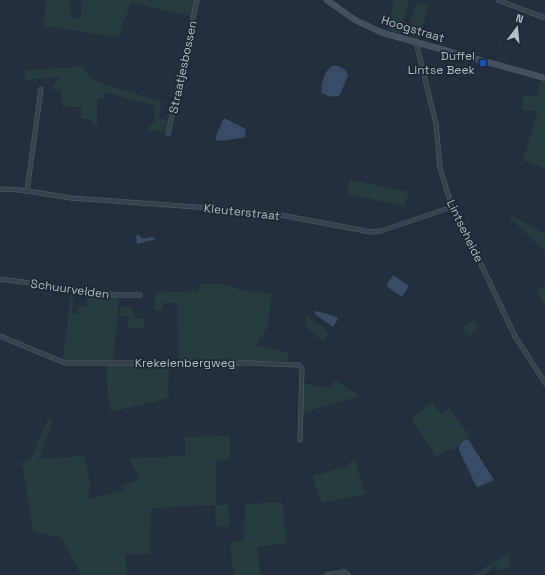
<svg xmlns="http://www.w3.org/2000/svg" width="545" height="575" font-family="'Space Grotesk',sans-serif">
<rect width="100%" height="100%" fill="#242f3e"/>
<!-- green -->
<path fill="#263c3f" d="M46 0H70L71 19H81V2L82 0H196L192 16 131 3 118 37 44 26Z
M394 0H409L400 34 387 30Z
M416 3 428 6 419 40 407 36Z
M82 66 90 77 101 83 162 102 159 118 168 120 165 132 146 130 155 121 154 105 104 92V98L97 99V126H93L92 119H81V107L62 106 61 91 54 90 52 87 60 77 25 80V71Z
M540 81H545V169L529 162 523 161 538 111 523 110V96H538Z
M350 180 409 192 404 206 347 194Z
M512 216 545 234V251L511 219Z
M221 283 243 290 272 294 267 328 255 346 288 352 287 361 178 362 177 303H162V311L155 310V293L199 291 200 284Z
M545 286V306L536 290Z
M71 290H74L72 313 77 314 78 306 86 307 87 292 119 296 113 361 63 360Z
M121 307H132V314H135V318L144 319 143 329 128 328 129 316H120Z
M307 316 329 333 323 341 305 326Z
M473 320 480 327 470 336 463 328Z
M170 364 168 386 169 398 111 412 107 388V365Z
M335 380 359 396 302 413 304 384 330 388Z
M432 402 441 414 449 407 469 436 460 442 458 447 453 451 452 448 436 457 411 418Z
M48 419 53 420 39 459 84 456 90 482 88 499 123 491 121 486 140 479 129 458 185 456V437L230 436V459L216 460V505H228L229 527 216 526 215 505 151 508 150 554H125L127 575H81L61 537 33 532 22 462 30 461Z
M355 461 365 494 322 503 312 476 350 466 349 463Z
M282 502 287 543 257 547 261 575H234L230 546 234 541 244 540 245 504Z
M509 553 510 566 499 571 497 565 482 575H473Z"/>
<!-- water -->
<path fill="#394c67" d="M333 65C339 66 347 69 348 75L340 95C334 98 327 96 322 93 320 84 325 70 333 65Z
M224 118 246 129 245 137 227 140 216 141V136Z
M138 234 143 239 152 237 157 239 137 244 136 236Z
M393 275 409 286 402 297 386 286Z
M317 311 337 317 338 319 333 327 315 314V312Z
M468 439 494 480 478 487 476 486 459 450C459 443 462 441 468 439Z"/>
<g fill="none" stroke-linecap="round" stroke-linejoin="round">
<defs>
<path id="street" d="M498 0 545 18
M417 42V46L436 124 440 168 452 207 469 239 515 336 545 383
M168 134 197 0
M0 189 20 190 71 198 211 208 275 214 371 232 381 231 452 207
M27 191 41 89
M0 279 117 295H140
M0 336 65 363H250L299 365 302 369 300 440
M327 575 344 572 346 573 348 575"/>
<path id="secondary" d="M327 0 355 20 383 33 545 78"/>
</defs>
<!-- street casing -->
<use href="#street" stroke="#565f6c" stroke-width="5"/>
<!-- secondary casing -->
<use href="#secondary" stroke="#565f6c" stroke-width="6"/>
<!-- street -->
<use href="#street" stroke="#38414e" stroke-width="4"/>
<!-- secondary -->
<use href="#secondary" stroke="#465061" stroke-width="5.5"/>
</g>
<!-- markers -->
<rect fill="#1a4fb4" stroke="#1d2633" stroke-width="1.5" x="479" y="59" width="8" height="8" rx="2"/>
<g text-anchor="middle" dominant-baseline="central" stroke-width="3.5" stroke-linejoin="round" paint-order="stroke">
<!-- street labels -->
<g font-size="12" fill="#b4bcc9" stroke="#1d2633">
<text transform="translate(413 29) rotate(17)">Hoogstraat</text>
<text transform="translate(183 67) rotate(-78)">Straatjesbossen</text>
<text transform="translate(242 212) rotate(6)">Kleuterstraat</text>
<text transform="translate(465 231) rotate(64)">Lintseheide</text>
<text transform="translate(70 289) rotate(8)">Schuurvelden</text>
<text x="185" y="363">Krekelenbergweg</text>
</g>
<!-- poi labels -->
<g font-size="12" fill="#b4bcc9" stroke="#1d2633" text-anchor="end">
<text x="475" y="56">Duffel<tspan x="475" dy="14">Lintse Beek</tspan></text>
</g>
</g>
<!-- north arrow -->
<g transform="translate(517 28) rotate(16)" stroke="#1d2633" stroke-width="3" paint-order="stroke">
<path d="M0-3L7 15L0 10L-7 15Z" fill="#b4bcc9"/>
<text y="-6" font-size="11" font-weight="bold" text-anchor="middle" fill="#b4bcc9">N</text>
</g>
</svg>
